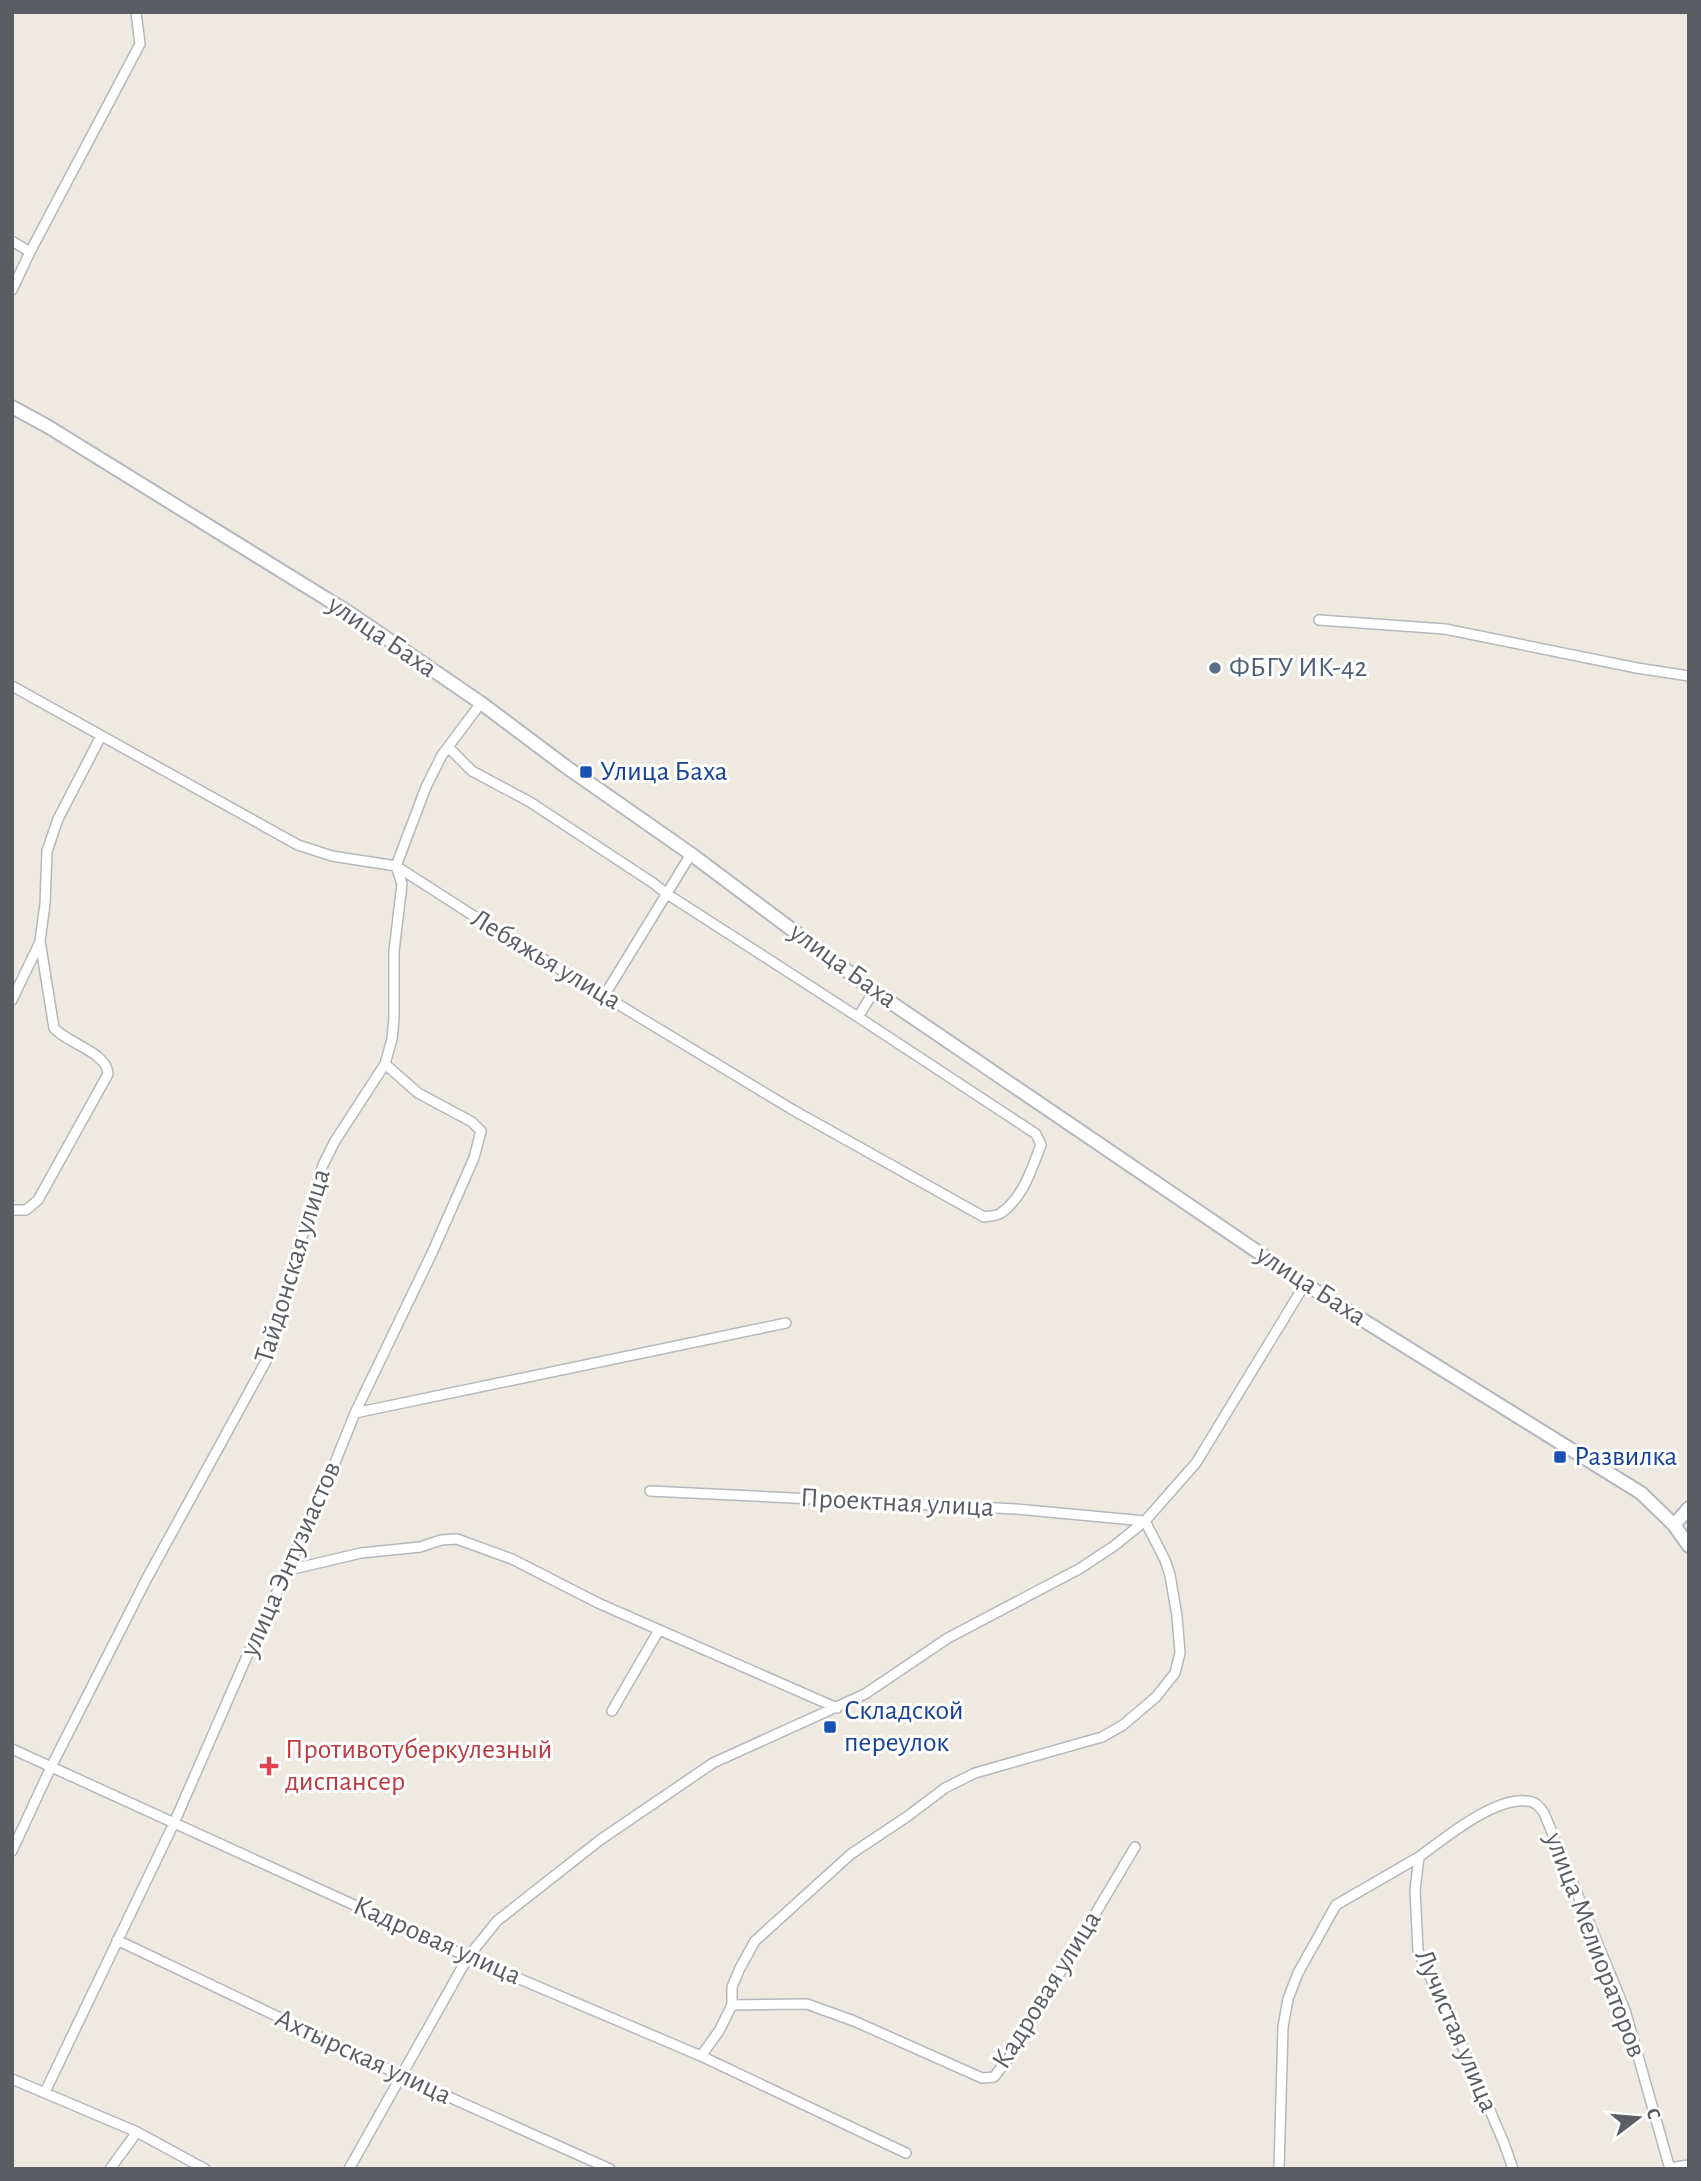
<svg xmlns="http://www.w3.org/2000/svg" width="1701" height="2181" font-family="'Alegreya Sans',sans-serif">
<style>
.lines{fill:none;stroke-linecap:round;stroke-linejoin:round}
.street-casing{stroke:#b4b8bd;stroke-width:12}
.secondary-casing{stroke:#b5b9bf;stroke-width:16}
.street{stroke:#fff;stroke-width:9}
.secondary{stroke:#fff;stroke-width:12}
.service-dot{fill:#5c6f8a;stroke:#fff;stroke-width:2.5}
.transit-dot{fill:#1a4fb4;stroke:#fff;stroke-width:2.5}
.health-dot{fill:#e0444e;stroke:#fff;stroke-width:2.5}
.labels{text-anchor:middle;dominant-baseline:central;stroke-width:6;stroke-linejoin:round;paint-order:stroke}
.street-label{font-size:28px;fill:#5a5e63;stroke:#fff}
.service-label{font-size:28px;fill:#4e5e75;stroke:#fff;text-anchor:start}
.transit-label{font-size:28px;fill:#164399;stroke:#fff;text-anchor:start}
.health-label{font-size:28px;fill:#be3a42;stroke:#fff;text-anchor:start}
</style>
<rect width="100%" height="100%" fill="#eeeae1"/>
<g class="lines">
<defs>
<path id="street" d="M12 241 30 252
M12 290 30 252 140 44 136 12
M1319 620 1445 629 1637 668 1689 676
M12 686 298 845 332 856 396 866 505 936 793 1110 984 1217C989 1216 997 1216 1001 1213 1023 1198 1032 1168 1041 1145L1036 1134 858 1017 874 991
M448 747 472 771 530 802 653 883 667 894 858 1017
M604 996 691 854
M12 1000 40 942
M12 1210H26L38 1200 108 1074C107 1052 68 1044 54 1028L40 941 45 904 47 851 58 819 101 736
M355 1413 786 1323
M650 1491 1016 1509 1145 1521 1165 1560 1170 1575 1177 1616 1180 1653 1175 1673 1156 1697 1123 1725 1102 1737 975 1773 945 1788 908 1816 851 1854 755 1941 740 1968 732 1987V2005
M289 1570 361 1553 420 1547 441 1540 457 1539 512 1559 598 1603 837 1708
M612 1711 659 1630
M12 1749 468 1957 701 2056 906 2153
M12 1851 51 1767 146 1580 266 1361 323 1165 335 1141 385 1064 392 1039 394 1018V951L402 884 396 866 426 787 442 755 481 703
M117 1940 402 2076 610 2169
M701 2056 719 2031 732 2005 807 2004 854 2021 982 2078 994 2077 1011 2055 1135 1847
M12 2079 137 2132 205 2169
M45 2092 174 1823 248 1654 322 1495 355 1413 432 1253 474 1158 481 1131 472 1122 418 1093 385 1064
M1670 2168 1689 2165
M110 2169 137 2132
M349 2169 468 1957 497 1921 600 1840 713 1763 865 1694 948 1638 1079 1569 1114 1546 1145 1521 1196 1463 1305 1284
M1279 2169 1283 2027 1288 1999 1298 1973 1336 1905 1419 1857
M1513 2169 1504 2143 1454 2027 1418 1951 1415 1890 1419 1857C1445 1838 1493 1798 1526 1801 1535 1801 1539 1806 1544 1813L1625 2010 1670 2169"/>
<path id="secondary" d="M12 407 47 426 351 614 481 703 565 766 691 854 874 991 1305 1284 1641 1493 1674 1525 1689 1546
M1674 1525 1689 1508"/>
</defs>
<!-- street casing -->
<use href="#street" class="street-casing"/>
<!-- secondary casing -->
<use href="#secondary" class="secondary-casing"/>
<!-- street -->
<use href="#street" class="street"/>
<!-- secondary -->
<use href="#secondary" class="secondary"/>
</g>
<!-- markers -->
<circle class="service-dot" cx="1215" cy="668" r="7"/>
<g class="transit-dot">
<rect x="579" y="765" width="14" height="14" rx="3.5"/>
<rect x="1553" y="1450" width="14" height="14" rx="3.5"/>
<rect x="823" y="1720" width="14" height="14" rx="3.5"/>
</g>
<path class="health-dot" d="M265.5 1755.5h7v7h7v7h-7v7h-7v-7h-7v-7h7z"/>
<g class="labels">
<!-- street labels -->
<g class="street-label">
<text transform="translate(382 637) rotate(34)">улица Баха</text>
<text transform="translate(546 960) rotate(31)">Лебяжья улица</text>
<text transform="translate(843 966) rotate(36)">улица Баха</text>
<text transform="translate(293 1266) rotate(-73)">Тайдонская улица</text>
<text transform="translate(1311 1286) rotate(33)">улица Баха</text>
<text transform="translate(897 1503) rotate(3)">Проектная улица</text>
<text transform="translate(291 1559) rotate(-66)">улица Энтузиастов</text>
<text transform="translate(437 1941) rotate(24)">Кадровая улица</text>
<text transform="translate(1595 1945) rotate(69)">улица Мелиораторов</text>
<text transform="translate(1047 1990) rotate(-58)">Кадровая улица</text>
<text transform="translate(1456 2031) rotate(67)">Лучистая улица</text>
<text transform="translate(363 2057) rotate(25)">Ахтырская улица</text>
</g>
<!-- service labels -->
<g class="service-label">
<text x="1229" y="668">ФБГУ ИК-42</text>
</g>
<!-- transit labels -->
<g class="transit-label">
<text x="600" y="772">Улица Баха</text>
<text x="1574" y="1457">Развилка</text>
<text x="844" y="1711">Складской<tspan x="844" dy="32">переулок</tspan></text>
</g>
<!-- health labels -->
<g class="health-label">
<text x="285" y="1750">Противотуберкулезный<tspan x="285" dy="32">диспансер</tspan></text>
</g>
</g>
<!-- border -->
<rect width="1701" height="2181" fill="none" stroke="#5a5e63" stroke-width="28"/>
<!-- north arrow -->
<g transform="translate(1638 2118) rotate(74)" stroke="#ffffff" stroke-width="5" paint-order="stroke">
<path d="M0-5L12 26L0 18L-12 26Z" fill="#5a5e63"/>
<text y="-10" font-size="19" font-weight="bold" text-anchor="middle" fill="#5a5e63">С</text>
</g>
</svg>
